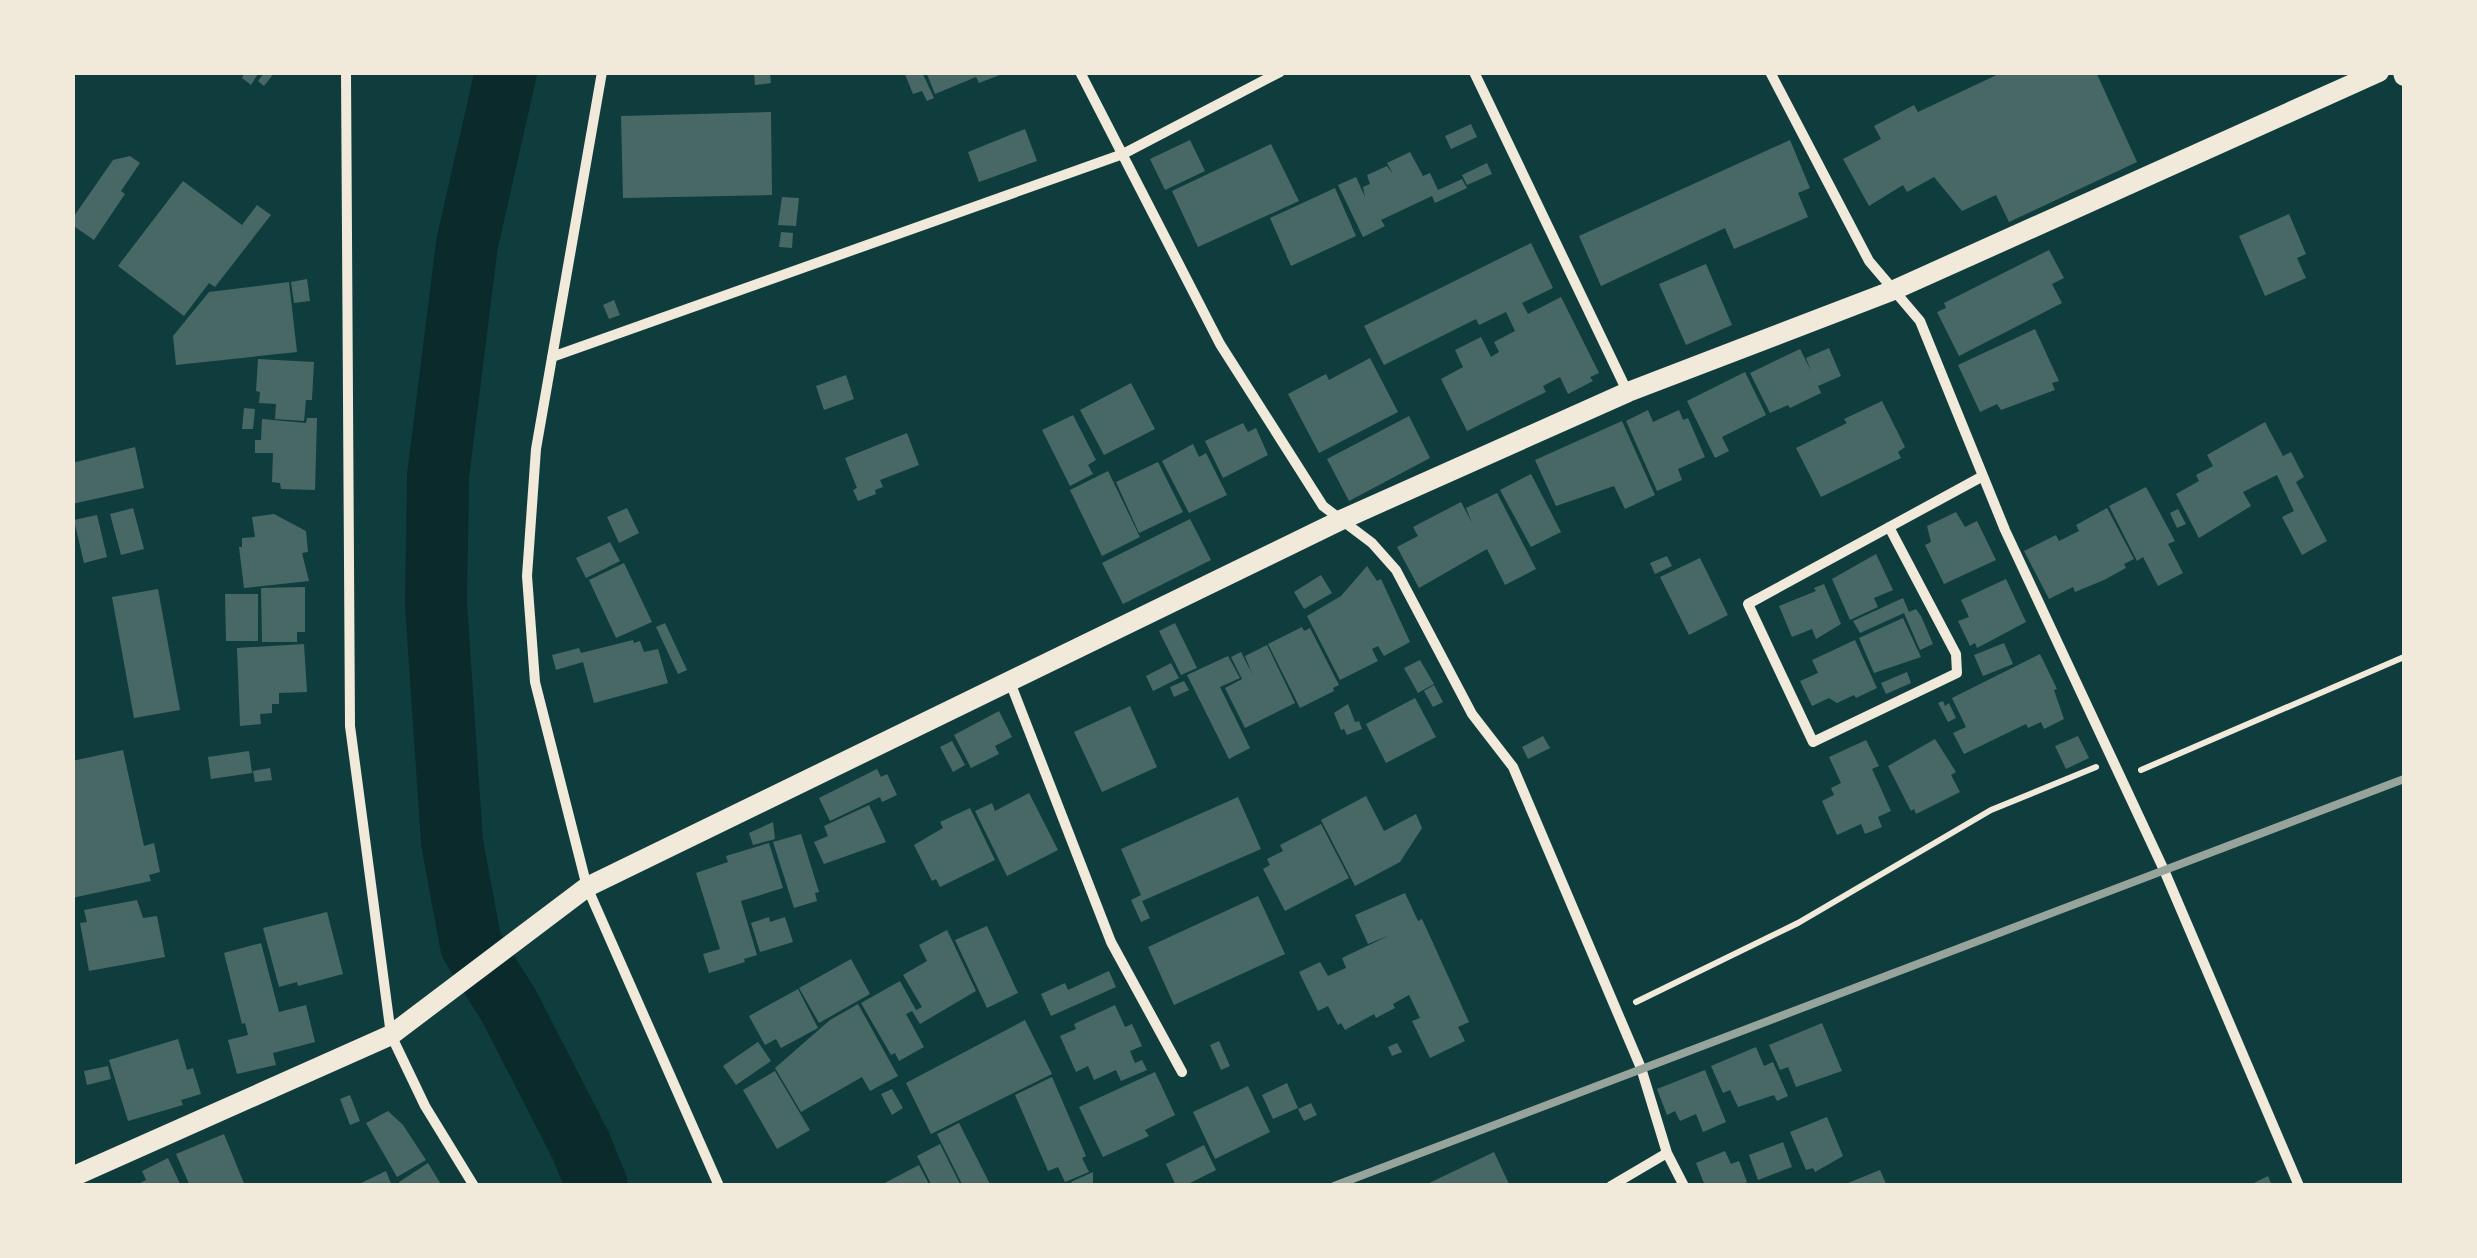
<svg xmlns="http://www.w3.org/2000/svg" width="2477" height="1258" font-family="'DejaVu Sans',sans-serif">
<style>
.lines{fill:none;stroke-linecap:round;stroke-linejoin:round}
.river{stroke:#0a2a2b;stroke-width:62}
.building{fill:#486865}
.path{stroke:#f1e9da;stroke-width:6}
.minor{stroke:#f1e9da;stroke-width:10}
.secondary{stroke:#f1e9da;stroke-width:20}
.rail{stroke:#97a49c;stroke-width:8}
</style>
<rect width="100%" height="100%" fill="#0f3d3e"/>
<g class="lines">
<!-- river -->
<path class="river" d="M506 72 467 244 438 476 436 604 452 842 471 945 509 1006 581 1146 597 1186"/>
</g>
<!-- building -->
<path class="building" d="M245 72H259L251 85 242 78Z
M265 72H275L264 86 258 81Z
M754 72H770L771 83 755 85Z
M904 72H922L934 98 927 101 922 91 913 94Z
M926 72H1005V73L979 83 976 77 935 94Z
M2003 72H2096L2137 162 2009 222 1996 195 1962 211 1934 177 1907 192 1903 185 1869 206 1843 159 1881 139 1874 126 1914 105 1918 112Z
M771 112 772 195 623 198 621 116Z
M1471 124 1477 137 1451 149 1445 136Z
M1025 129 1037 161 979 182 968 152Z
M1190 140 1205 171 1165 190 1150 159Z
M1790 140 1810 188 1798 193 1808 217 1734 249 1725 228 1601 286 1579 236Z
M1271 144 1299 201 1198 247 1172 191Z
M1410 152 1423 176 1430 173 1438 190 1462 179 1467 188 1435 203 1432 196 1381 220 1385 226 1363 237 1338 185 1356 177 1365 197 1363 187 1370 184 1367 175 1387 166 1393 174 1387 163Z
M130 156 140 163 121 191 125 194 94 240 72 225V219L113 160Z
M1487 163 1492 174 1467 185 1462 175Z
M183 181 242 225 257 205 271 215 215 287 209 283 184 316 118 266Z
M1335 188 1356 236 1291 266 1270 218Z
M782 197 799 198 796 226 778 225Z
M2289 214 2306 254 2297 258 2306 278 2265 296 2239 236Z
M781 232 793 233 792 248 779 247Z
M1531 243 1553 288 1522 303 1528 314 1561 297 1599 373 1590 377 1593 381 1568 394 1560 377 1543 386 1546 392 1467 431 1441 379 1463 367 1455 350 1481 337 1491 357 1499 352 1494 342 1515 331 1506 312 1479 325 1476 319 1384 365 1364 326Z
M2049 250 2064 278 2052 284 2062 303 1959 356 1937 312 1946 308 1944 303Z
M1706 264 1732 325 1686 345 1659 284Z
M307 279 310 301 294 303 291 282Z
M289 282 297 352 176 365 173 336 209 292Z
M614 300 620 315 609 319 603 305Z
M2035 329 2059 381 2052 383 2055 390 2001 410 1997 404 1980 412 1958 365Z
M1829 348 1841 376 1818 386 1821 393 1790 408 1788 405 1770 413 1750 373 1800 349 1811 371 1806 358Z
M1370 358 1398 412 1319 453 1288 394 1326 374 1329 380Z
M258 359 314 362 312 400H306L304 421 275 419 276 404 259 403 260 392 256 391Z
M1745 372 1766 415 1722 437 1729 451 1715 458 1687 401Z
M846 375 854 399 824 410 816 386Z
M1131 383 1155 429 1104 455 1080 410Z
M1882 401 1905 447 1898 452 1901 458 1821 497 1796 448 1847 423 1844 419Z
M244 408 255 409 253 429H242Z
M1648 410 1653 422 1679 410 1683 420 1688 418 1705 457 1678 469 1682 480 1657 491 1626 421Z
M1073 415 1096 460 1088 465 1093 474 1070 486 1042 430Z
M1409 416 1430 458 1349 501 1327 459Z
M307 418H317L315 490 281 489 280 483 272 482 273 453H255V440H261L262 419 306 423Z
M1622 421 1655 495 1625 509 1614 486 1556 506 1535 460Z
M2265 422 2283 456 2291 452 2304 477 2296 482 2327 541 2302 555 2282 517 2294 511 2277 475 2243 492 2251 506 2199 538 2176 494 2199 481 2196 475 2213 466 2207 455Z
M1243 423 1248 432 1256 428 1268 455 1223 478 1205 441Z
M907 433 919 465 880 480 883 487 875 490 876 494 858 501 853 490 857 488 845 458Z
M1193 444 1199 457 1206 453 1227 495 1189 513 1162 461Z
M135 447 144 488 72 504V463Z
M1158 462 1183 512 1139 533 1116 482Z
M1108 471 1140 537 1102 556 1070 490Z
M1531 474 1561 532 1531 547 1500 490Z
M2146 487 2175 541 2168 544 2183 573 2158 586 2143 557 2137 561 2109 506Z
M1497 493 1536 569 1505 585 1487 549 1419 588 1397 547 1418 536 1413 527 1461 502 1472 523 1466 508Z
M133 508 144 549 121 555 110 514Z
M627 508 639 533 619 543 607 517Z
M2107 508 2134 559 2124 564 2126 568 2104 580 2075 592 2073 587 2049 599 2024 551 2056 535 2059 541 2079 531 2076 525Z
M2178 509 2186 524 2177 528 2170 513Z
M1956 512 1965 527 1977 521 1996 560 1944 584 1925 545 1931 542 1927 526Z
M274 514 306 531 308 552 302 553 309 581 244 588 239 547H242V538L255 537 252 517Z
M97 515 107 557 84 563 74 520Z
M1190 519 1211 560 1123 604 1102 563Z
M610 542 620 561 586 578 576 558Z
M1876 554 1893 590 1874 598 1878 607 1850 620 1832 579Z
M1667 556 1672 566 1655 574 1650 563Z
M1700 558 1728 615 1689 635 1660 577Z
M624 563 652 622 616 638 589 580Z
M1367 566 1377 581 1381 579 1410 642 1384 656 1378 646 1372 649 1378 661 1340 680 1307 616 1341 596Z
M1321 575 1332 593 1304 609 1294 592Z
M2006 579 2026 622 1977 648 1975 643 1970 646 1958 621 1969 617 1961 600Z
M1824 584 1841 624 1816 639 1812 629 1792 637 1779 606 1816 591 1814 588Z
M305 587V632H297V642H262L261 588Z
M158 589 180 710 134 718 112 597Z
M225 594H258V641H226Z
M1903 598 1909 612 1916 609 1921 616 1933 644 1920 650 1904 613 1860 633 1853 621Z
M1903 618 1921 657 1874 673 1859 638Z
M665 623 687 670 678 674 656 627Z
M1175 623 1197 668 1181 675 1159 631Z
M1302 627 1304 631 1310 628 1339 685 1333 688 1334 691 1300 708 1268 644Z
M633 640 634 643 640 641 644 652 658 649 668 683 594 703 583 662 556 670 552 655 579 648 581 653Z
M1855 640 1877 688 1856 698 1854 695 1837 703 1829 698 1812 706 1800 681 1818 673 1812 660Z
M2004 643 2013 664 1983 676 1974 655Z
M304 644 307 692 279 693V704H272V713L260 714 261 724 240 726 237 648Z
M1267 645 1295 703 1245 728 1225 688 1242 679 1231 657 1241 652 1252 674 1245 656Z
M2040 654 2057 689 2054 690 2064 719 2044 729 2041 722 2028 728 2026 724 1964 754 1953 733 1966 727 1952 698Z
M1228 656 1240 678 1220 687 1250 748 1229 759 1187 675Z
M1420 660 1434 684 1418 693 1404 668Z
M1171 663 1179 678 1153 691 1146 676Z
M1907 672 1911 683 1886 694 1881 683Z
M1184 681 1189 690 1174 697 1170 687Z
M1434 685 1443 702 1433 707 1424 691Z
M1415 698 1436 737 1386 763 1366 724Z
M1943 701 1945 706 1949 703 1956 718 1948 722 1938 703Z
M1348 704 1355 722 1359 721 1362 729 1347 735 1344 729 1341 730 1334 713Z
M1130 706 1157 767 1102 792 1074 732Z
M999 711 1012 737 995 746 999 754 971 768 954 735Z
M1543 736 1550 748 1528 759 1522 747Z
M2078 736 2089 758 2066 769 2055 746Z
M1935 739 1956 772 1951 775 1960 792 1916 814 1914 809 1911 811 1888 766Z
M1866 740 1879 766 1872 769 1891 811 1878 817 1882 827 1865 834 1861 824 1837 835 1822 801 1834 795 1831 788 1841 783 1829 757Z
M952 741 965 765 953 772 940 747Z
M123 750 144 846 154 843 160 872 149 875 151 881 72 898V761Z
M249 751 252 773 211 779 208 757Z
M270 768 272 780 255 782 253 771Z
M877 769 881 777 887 774 897 795 882 802 880 797 830 821 819 798Z
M1029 793 1058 850 1007 876 975 811 992 803 995 811Z
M1366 796 1384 831 1416 814 1422 828 1400 862 1355 886 1321 820Z
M1238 797 1261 849 1142 901 1150 918 1141 922 1131 900 1141 895 1121 849Z
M869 805 886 842 824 864 814 842 828 836 824 826Z
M970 808 995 860 940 887 936 879 932 881 914 845 943 828 940 822Z
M773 822 775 839 753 845 749 833Z
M1321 824 1349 878 1285 911 1263 869 1270 865 1267 859 1283 851 1280 845Z
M801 834 819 892 815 893 817 901 794 908 773 842Z
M769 843 783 888 741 901 757 955 744 959 745 962 709 973 703 954 720 949 696 873 728 862 726 856Z
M1405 893 1418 921 1422 919 1469 1022 1458 1027 1465 1041 1430 1058 1412 1021 1420 1018 1409 995 1393 1004 1395 1008 1376 1018 1374 1014 1345 1030 1341 1023 1338 1025 1328 1006 1318 1011 1299 972 1320 962 1328 976 1346 968 1342 958 1390 935 1368 944 1355 915Z
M1258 896 1285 954 1174 1005 1148 947Z
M137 900 143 918 157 916 165 957 89 971 80 923 87 922 84 910Z
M327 912 343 974 298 986 297 982 279 987 263 928Z
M769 917 770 922 785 917 793 942 760 952 751 923Z
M987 926 1018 993 987 1008 955 940Z
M947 930 976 991 920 1024 912 1011 906 1014 924 1047 899 1061 895 1053 891 1055 861 1003 900 981 916 1010 922 1007 903 975 927 961 919 945Z
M261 943 279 1012 306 1005 315 1042 273 1053 276 1065 237 1074 228 1040 248 1035 245 1023 242 1024 224 953Z
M851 959 870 994 819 1023 799 988Z
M1109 971 1116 987 1051 1016 1041 994 1065 983 1068 990Z
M798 989 818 1028 781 1048 776 1039 765 1045 749 1016Z
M858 1004 898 1076 870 1091 862 1077 801 1112 775 1068 830 1020Z
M1115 1005 1125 1027 1132 1024 1142 1046 1130 1051 1135 1063 1142 1060 1147 1070 1121 1081 1116 1070 1094 1080 1088 1066 1076 1072 1060 1036 1076 1029 1074 1024Z
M1025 1020 1052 1074 931 1134 906 1083Z
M1822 1023 1842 1071 1796 1087 1788 1067 1780 1070 1769 1045Z
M178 1039 187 1070 193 1068 201 1094 181 1100 183 1105 128 1121 109 1060Z
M1219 1041 1230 1066 1221 1070 1210 1045Z
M758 1042 771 1061 736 1085 723 1066Z
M1397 1043 1402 1052 1392 1056 1388 1047Z
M1756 1047 1764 1066 1773 1062 1788 1096 1777 1101 1774 1095 1738 1107 1730 1090 1723 1093 1711 1066Z
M108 1066 111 1079 87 1085 84 1071Z
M1705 1070 1726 1122 1703 1132 1696 1114 1680 1121 1675 1111 1667 1115 1657 1089Z
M775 1071 810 1130 777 1149 743 1090Z
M1155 1072 1175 1115 1145 1130 1149 1136 1103 1157 1079 1107Z
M1052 1077 1086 1156 1082 1158 1089 1172 1065 1182 1058 1167 1048 1171 1015 1095Z
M1287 1083 1298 1108 1273 1119 1262 1095Z
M1248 1086 1270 1132 1215 1159 1193 1112Z
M892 1089 903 1108 892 1115 881 1094Z
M350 1095 360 1121 350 1125 340 1099Z
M1311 1103 1317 1115 1304 1121 1298 1109Z
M388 1111 403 1125 426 1160 397 1177 366 1123Z
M1827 1117 1843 1156 1815 1172 1813 1168 1806 1170 1790 1132Z
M959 1123 991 1186H963L937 1134Z
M224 1134 245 1186H190L176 1154Z
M1783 1142 1792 1167 1758 1180 1749 1155Z
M940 1144 961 1186H932L917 1156Z
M1204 1145 1216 1170 1184 1186H1176L1166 1164Z
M1725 1151 1731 1164 1739 1161 1747 1182 1738 1186H1705L1696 1163Z
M1494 1152 1510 1186H1423Z
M168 1158 181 1186H141L140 1183 146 1180 142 1171Z
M428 1163 442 1186H401L399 1182Z
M919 1165 930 1186H879Z
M1880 1170 1887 1186H1843V1185Z
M386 1171 392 1186H355Z
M1093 1172V1186H1073L1071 1182Z
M2268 1176 2272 1186H2248Z"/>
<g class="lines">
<!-- path -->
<path class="path" d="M2141 770 2404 657
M1636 1002 1798 923 1991 810 2096 767"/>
<!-- minor -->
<path class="minor" d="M346 72 350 726 391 1035 425 1106 474 1186
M602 72 536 449 527 576 535 682 587 887 719 1186
M1080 72 1220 344 1323 506 1372 543 1396 570 1472 714 1513 767 1641 1068 1667 1153 1684 1186
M1474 72 1627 391
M1770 72 1869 261 1920 321 2005 530 2164 870 2299 1186
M552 357 1123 154 1280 72
M1889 527 1956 654 1957 673 1813 742 1748 604 1983 476
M1010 682 1111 942 1182 1072
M1611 1186 1667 1153"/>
<!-- secondary -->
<path class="secondary" d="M2403 72 2404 76
M72 1177 391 1035 587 887 1341 520 1628 392 1894 290 2379 72"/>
<!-- rail -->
<path class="rail" d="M1334 1186 2404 779"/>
</g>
<!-- border -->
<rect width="2477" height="1258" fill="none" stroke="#f1e9da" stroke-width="150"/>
</svg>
